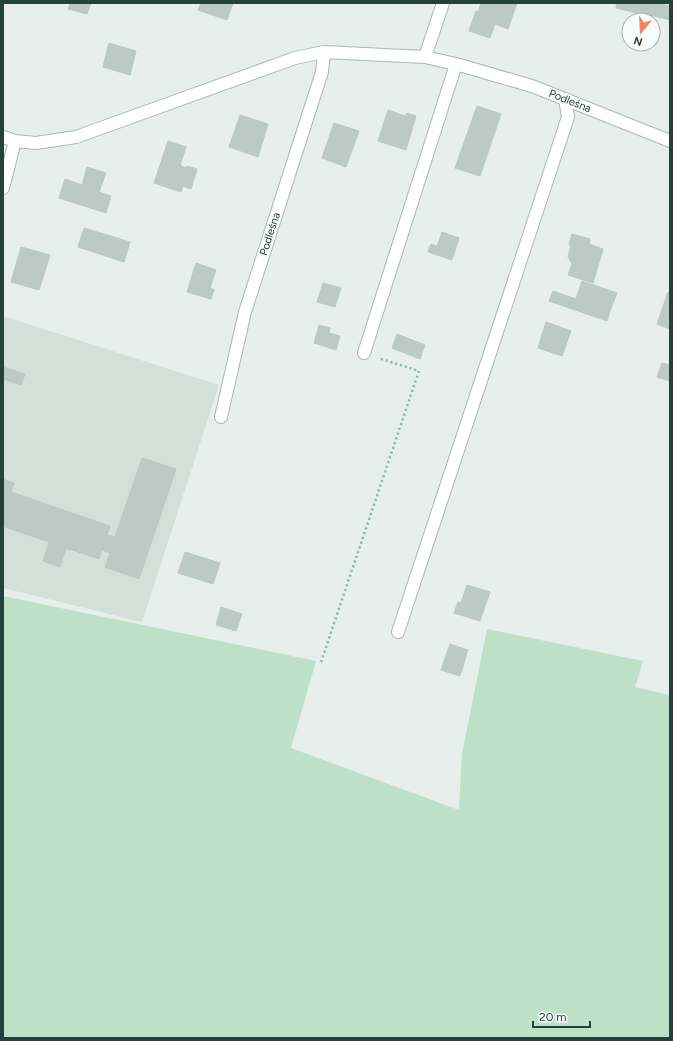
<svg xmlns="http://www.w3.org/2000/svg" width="673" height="1041" font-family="Figtree,sans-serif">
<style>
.built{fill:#d4dfda}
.green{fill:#bfe0c8}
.building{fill:#bbcac4;stroke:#b8c9c2}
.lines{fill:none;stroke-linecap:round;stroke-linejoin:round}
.minor-casing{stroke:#a8b8b2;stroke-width:14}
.path{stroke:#86b3a5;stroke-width:2.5;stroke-dasharray:2 3;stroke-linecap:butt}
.minor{stroke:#fff;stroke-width:12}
.labels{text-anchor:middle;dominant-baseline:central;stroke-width:3.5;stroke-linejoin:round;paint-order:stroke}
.street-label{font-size:11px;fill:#24423a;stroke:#f7fbf9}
</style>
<rect width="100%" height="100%" fill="#e6efeb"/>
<!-- built -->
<path class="built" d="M3 316 219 385 142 622 3 588Z"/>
<!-- green -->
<path class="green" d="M3 596 316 661 291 748 459 810 462 754 487 629 643 661 635 687 670 695V1038H3Z"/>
<!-- building -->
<path class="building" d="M70 3H91L87 14 68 9Z
M201 3H233L227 20 198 10Z
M481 3H517L508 29 495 24 490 38 469 31 476 11 478 12Z
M617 3H644L641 14 616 8Z
M644 3H657L670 6V20L642 13Z
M109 43 136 51 130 75 103 67Z
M477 106 501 114 480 176 455 168Z
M388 110 405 116 407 113 416 116 406 150 378 141Z
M240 115 268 124 258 157 229 147Z
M334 123 359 131 346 167 322 158Z
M168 141 186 147 180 165 186 168 187 166 197 169 191 189 183 186 181 192 154 183Z
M87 167 106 173 99 192 111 196 106 213 59 198 65 179 82 185Z
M84 228 130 242 124 262 78 247Z
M442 232 459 238 452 260 428 252 431 244 437 246Z
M572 234 590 239 589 244 603 249 593 283 568 275 572 264 568 257 571 245H569Z
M21 247 50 255 39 290 11 282Z
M196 263 216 270 210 288 214 290 211 299 187 292Z
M582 281 617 293 610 311 576 299Z
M323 283 341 288 335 307 317 302Z
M553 291 610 311 607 321 549 301Z
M668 292 670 293V329L657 324Z
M546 322 571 331 562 356 538 348Z
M319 325 330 328 329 333 340 336 336 350 314 343Z
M397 334 425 345 420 359 392 348Z
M662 363 670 365V381L657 377Z
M3 367 25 374 21 385 3 379Z
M142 458 176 469 139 579 105 567 110 553 102 550 107 535 115 537Z
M3 479 14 483 11 492 110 526 99 559 66 548 60 567 43 561 49 542 3 526V516L5 509 3 508Z
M185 552 220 563 213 584 178 573Z
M467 585 490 592 480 621 454 613 458 602 461 603Z
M221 607 242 614 236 631 216 625Z
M450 644 468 650 460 676 441 670Z"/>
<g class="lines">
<defs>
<path id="minor" d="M425 57 443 3
M3 137 15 141 36 143 76 137 295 58 324 52 425 57 456 64 532 86 670 141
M3 188 15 141
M364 353 456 64
M221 417 245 312 322 72 324 52
M398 632 568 117 565 99"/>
</defs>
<!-- minor casing -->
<use href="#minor" class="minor-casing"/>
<!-- path -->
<path class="path" d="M321 662 419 371 378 358"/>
<!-- minor -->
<use href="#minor" class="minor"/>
</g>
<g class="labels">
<!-- street labels -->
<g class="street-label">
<text transform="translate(570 101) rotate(22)">Podleśna</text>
<text transform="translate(270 234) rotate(-72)">Podleśna</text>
</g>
</g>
<!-- border -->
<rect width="673" height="1041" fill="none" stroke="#24423a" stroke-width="8"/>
<!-- north arrow -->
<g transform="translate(641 32) rotate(198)"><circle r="19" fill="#f7fbf9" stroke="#a3b1ad"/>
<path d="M0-3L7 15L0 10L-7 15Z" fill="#f4845f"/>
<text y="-6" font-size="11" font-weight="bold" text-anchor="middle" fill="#24423a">N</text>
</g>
<!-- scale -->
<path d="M533 1021v6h57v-6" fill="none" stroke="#24423a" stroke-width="2"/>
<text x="539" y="1021" font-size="12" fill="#24423a" stroke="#f7fbf9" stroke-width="3" paint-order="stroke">20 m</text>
</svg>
